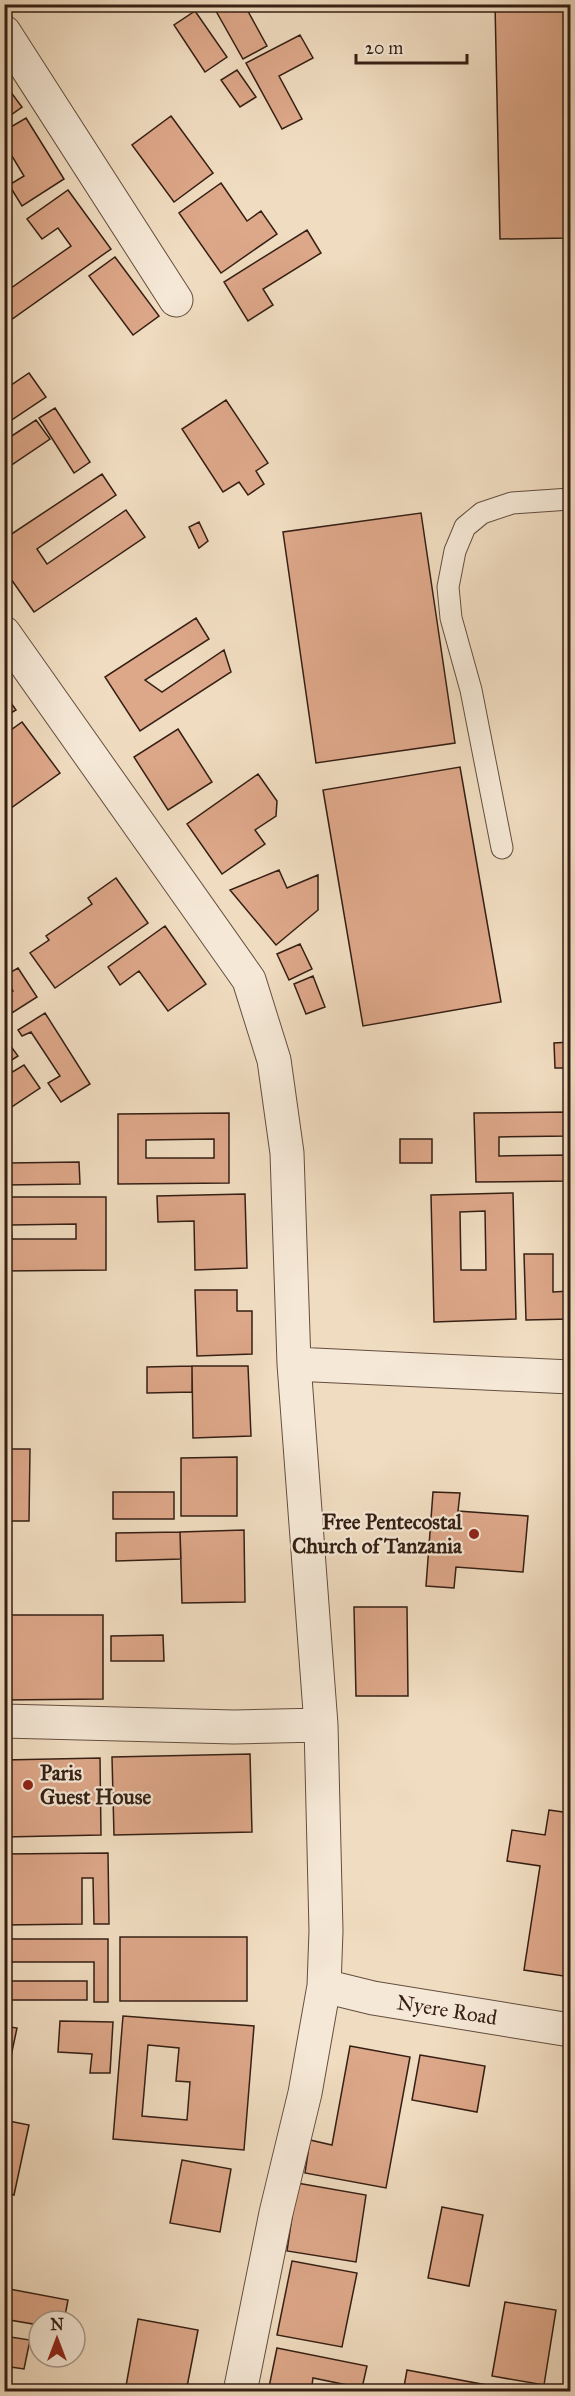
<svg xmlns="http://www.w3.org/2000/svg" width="575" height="2396" font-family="'IM FELL Great Primer',serif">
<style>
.building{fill:#dda789;stroke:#351f14;stroke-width:1.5;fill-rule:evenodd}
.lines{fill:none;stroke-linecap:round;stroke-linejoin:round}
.lane-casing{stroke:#644e3f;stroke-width:23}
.street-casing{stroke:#644e3f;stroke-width:35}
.lane{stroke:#f5e8d6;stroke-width:21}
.street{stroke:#f5e8d6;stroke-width:33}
.poi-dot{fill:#8f2418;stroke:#f5e8d6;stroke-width:2}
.labels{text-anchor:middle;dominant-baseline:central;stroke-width:4.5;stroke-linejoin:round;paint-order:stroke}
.poi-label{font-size:21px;font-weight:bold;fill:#351f14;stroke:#f5e8d6;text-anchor:end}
.street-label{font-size:21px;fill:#351f14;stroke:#f5e8d6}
</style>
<rect width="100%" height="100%" fill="#f0dcc0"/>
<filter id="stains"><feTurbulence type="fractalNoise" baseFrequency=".00333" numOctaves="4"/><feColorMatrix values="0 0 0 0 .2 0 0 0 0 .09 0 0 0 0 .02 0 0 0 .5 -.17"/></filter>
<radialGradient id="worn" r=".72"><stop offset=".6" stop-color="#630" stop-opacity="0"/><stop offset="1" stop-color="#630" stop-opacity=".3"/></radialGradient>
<!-- building -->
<path class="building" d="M212 4H244L267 46 243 59Z
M495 4H570V238L500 239Z
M195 11 227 57 205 72 174 25Z
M300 35 313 58 279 76 302 119 282 129 246 63Z
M237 70 256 97 240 107 221 80Z
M4 83 22 107 4 120Z
M171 116 213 173 174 202 132 145Z
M26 118 64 179 22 206 9 185 24 176 12 156 4 161V131Z
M221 183 247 221 261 211 277 234 221 273 179 213Z
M68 190 111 249 8 322 4 318V278L11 288 71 246 58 228 42 239 27 219Z
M307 230 321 253 263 289 273 305 248 321 224 282Z
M115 257 159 316 133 335 89 276Z
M29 373 46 397 4 425V390Z
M226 400 268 463 256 471 264 484 248 495 239 482 223 492 182 429Z
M55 408 90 462 74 473 39 418Z
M36 420 50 439 4 470V441Z
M102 474 116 495 37 549 47 564 126 510 145 537 34 612 4 569V539Z
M421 513 455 743 316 763 283 532Z
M199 522 208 541 199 548 189 527Z
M196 618 209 639 145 680 162 692 224 650 231 672 140 731 105 677Z
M4 693 16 710 4 717Z
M22 722 60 773 4 813V735Z
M178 729 212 782 168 810 134 757Z
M460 767 501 1002 363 1026 323 790Z
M258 774 277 801 276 816 255 830 265 844 222 874 187 824Z
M279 870 287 888 318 875V910L276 945 230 890Z
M116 878 148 923 55 988 30 953 49 940 46 936 92 904 88 898Z
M165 926 206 984 168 1011 139 971 120 985 108 967Z
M300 944 312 969 289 980 277 954Z
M18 968 37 997 4 1018V996L13 991 4 976Z
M313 976 325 1007 306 1014 294 984Z
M45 1013 90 1084 61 1102 48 1083 60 1076 31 1032 22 1036 18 1030Z
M4 1037 18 1056 4 1065Z
M570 1042V1077V1068H555L554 1043Z
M24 1065 40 1088 4 1112V1077Z
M570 1112V1136L499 1137V1156L570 1155V1181L476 1182 474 1113Z
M229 1113V1183L118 1184V1114ZM214 1139V1158H146V1140Z
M4 1132H8V1163L79 1162 80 1184 4 1185Z
M400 1139H432V1163H400Z
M513 1193 516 1319 434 1322 431 1195ZM485 1211 486 1270H461L460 1212Z
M245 1194 247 1268 195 1270 194 1221 158 1222 157 1196Z
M4 1197H106V1270L4 1271ZM76 1224V1239H12L11 1225Z
M524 1254H553V1292L570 1291V1319L526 1320Z
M195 1290H237V1311H252V1354L197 1356Z
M192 1366H248L251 1436 193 1438Z
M192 1366V1392L147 1393V1367Z
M4 1449H30L29 1521H4Z
M237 1457V1516H181V1458Z
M113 1492H174V1519H113Z
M433 1492 460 1493 458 1511 528 1516 523 1572 456 1567 454 1588 426 1586Z
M244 1530 245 1602 182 1603 180 1532Z
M180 1532 181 1559 116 1561V1533Z
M354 1607H407L408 1696H356Z
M4 1615H103V1699L4 1700Z
M163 1635 164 1661H111V1636Z
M250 1754 252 1832 114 1835 112 1757Z
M100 1758 101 1835 4 1837V1760Z
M549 1810 570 1813V1977L524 1970 540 1866 507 1861 512 1830 545 1835Z
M108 1853 109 1924H94L93 1878H82V1924L4 1925V1854Z
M120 1937H247V2001H120Z
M4 1939H108V2002H94V1962H8V1981H87V2000H4Z
M123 2016 254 2026 244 2150 113 2139ZM148 2045 179 2048 176 2081 190 2082 187 2120 142 2116Z
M60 2021 113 2022 110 2073H90L92 2054 58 2052Z
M4 2026 17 2028 4 2089Z
M350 2046 410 2057 386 2188 305 2173 310 2140 332 2145Z
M420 2055 485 2066 477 2112 412 2100Z
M4 2120 29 2125 14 2195 4 2193Z
M182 2160 231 2169 220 2232 170 2223Z
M297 2183 366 2195 356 2262 287 2251Z
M442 2207 483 2215 469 2286 428 2278Z
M292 2261 357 2273 342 2347 277 2335Z
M4 2288 68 2300 64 2321H39V2325L4 2319Z
M505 2302 556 2310 544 2385 492 2376Z
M138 2319 198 2330 186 2392H153L126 2386Z
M4 2336 30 2340 24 2369 4 2366Z
M277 2348 367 2366 362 2388 313 2378 311 2392H268Z
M407 2370 524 2392H403Z"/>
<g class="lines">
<defs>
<path id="lane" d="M502 848 471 690 451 618 448 587 455 551 465 527 482 513 512 503 570 499"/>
<path id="street" d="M4 32 176 300
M4 633 249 980 274 1060 287 1153 294 1364 321 1725 326 1931 324 1986 305 2093 276 2213 240 2392
M294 1364 570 1377
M4 1721 234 1727 321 1725
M324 1986 373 1998 570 2030"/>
</defs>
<!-- lane casing -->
<use href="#lane" class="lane-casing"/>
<!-- street casing -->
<use href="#street" class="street-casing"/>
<!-- lane -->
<use href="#lane" class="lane"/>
<!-- street -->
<use href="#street" class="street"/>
</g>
<!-- markers -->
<g class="poi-dot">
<circle cx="474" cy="1534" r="6"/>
<circle cx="28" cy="1785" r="6"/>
</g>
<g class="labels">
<!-- poi labels -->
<g class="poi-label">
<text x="462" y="1522">Free Pentecostal<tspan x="462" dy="24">Church of Tanzania</tspan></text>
<text x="40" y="1773" text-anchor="start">Paris<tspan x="40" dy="24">Guest House</tspan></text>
</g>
<!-- street labels -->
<g class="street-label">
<text transform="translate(447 2010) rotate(9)">Nyere Road</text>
</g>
</g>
<!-- margin -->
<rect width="575" height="2396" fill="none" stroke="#f0dcc0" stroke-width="24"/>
<rect x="6" y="6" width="563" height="2384" fill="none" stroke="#351f14" stroke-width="3"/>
<rect x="12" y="12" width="551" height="2372" fill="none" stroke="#351f14" stroke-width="1.5"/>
<!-- north arrow -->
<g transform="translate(57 2339)"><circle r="28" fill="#f5e8d6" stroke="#a89888" stroke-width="1.5"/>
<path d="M0-4.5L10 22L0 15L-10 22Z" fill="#8f2418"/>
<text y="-9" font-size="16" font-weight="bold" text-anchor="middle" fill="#351f14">N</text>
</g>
<!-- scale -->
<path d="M356 54v9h111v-9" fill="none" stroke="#351f14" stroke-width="3"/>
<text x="365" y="54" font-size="18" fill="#351f14" stroke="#f5e8d6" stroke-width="4.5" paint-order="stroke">20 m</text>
<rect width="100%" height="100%" filter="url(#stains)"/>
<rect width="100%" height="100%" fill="url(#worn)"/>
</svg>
